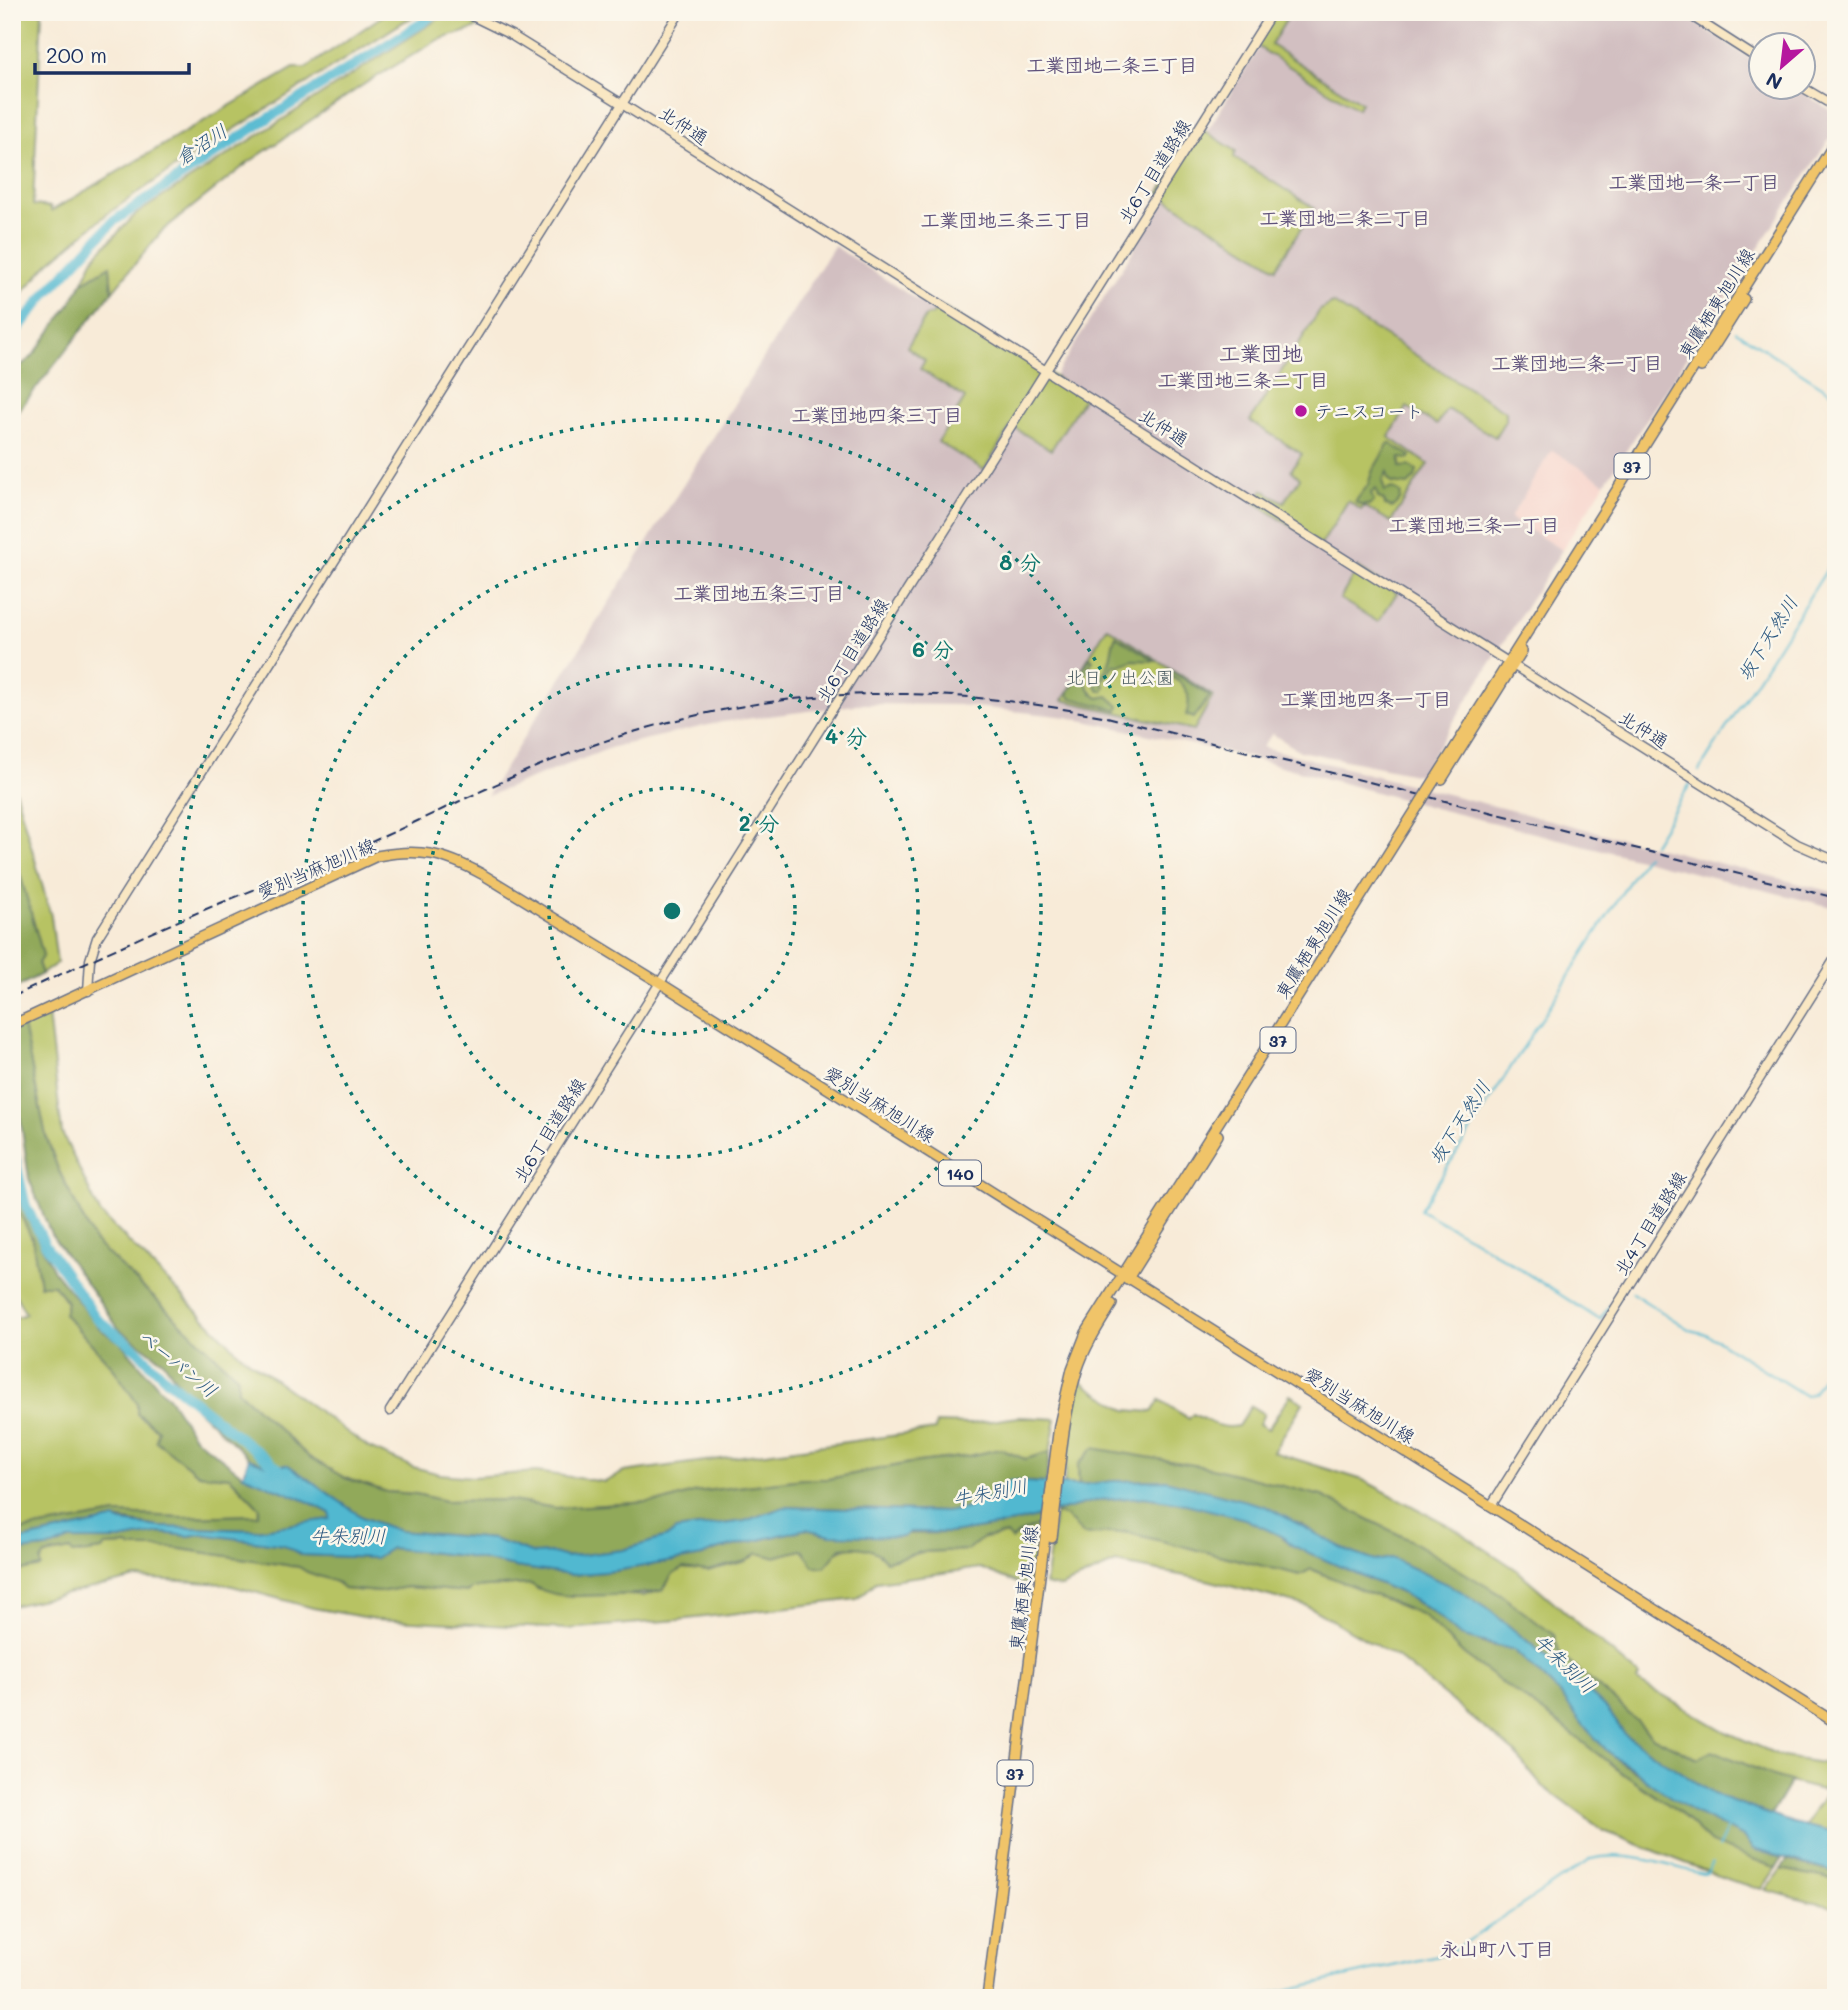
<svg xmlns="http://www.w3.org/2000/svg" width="1848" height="2010" font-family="Mali,'Klee One',sans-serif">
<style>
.built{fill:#f7d1c9}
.industrial{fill:#d2bfc1}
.green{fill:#b7c364;stroke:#697961;stroke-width:2}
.forest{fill:#91a95a;stroke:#566c5c;stroke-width:2}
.water{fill:#51b8d0;stroke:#367497;stroke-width:2}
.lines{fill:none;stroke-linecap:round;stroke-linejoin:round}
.stream{stroke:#51b8d0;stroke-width:2}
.river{stroke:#51b8d0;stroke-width:10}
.secondary-casing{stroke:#687189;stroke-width:11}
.primary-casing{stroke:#687189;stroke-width:12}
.secondary{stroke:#f9e7c3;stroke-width:8}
.primary{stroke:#f0c469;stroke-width:9}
.rail{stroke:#1b2f5e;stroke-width:2;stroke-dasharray:10 5;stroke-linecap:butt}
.primary-bridge-casing{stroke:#687189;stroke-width:12;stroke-linecap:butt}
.primary-bridge{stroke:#f0c469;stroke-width:9}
.ring{fill:none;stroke:#0f766e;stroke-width:3.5;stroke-dasharray:3.5 7}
.poi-dot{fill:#b5179e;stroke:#fbf7ec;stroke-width:2.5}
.labels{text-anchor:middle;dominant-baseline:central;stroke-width:5;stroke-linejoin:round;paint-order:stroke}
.shield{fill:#fbf7ec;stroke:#5e6b89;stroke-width:2}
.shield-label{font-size:16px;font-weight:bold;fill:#1b2f5e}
.street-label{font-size:18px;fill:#1b2f5e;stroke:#fbf7ec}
.poi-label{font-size:18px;fill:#1b2f5e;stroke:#fbf7ec;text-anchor:start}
.park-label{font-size:18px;fill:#4a5b60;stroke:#fbf7ec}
.neighbourhood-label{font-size:19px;font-weight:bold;fill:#5f517b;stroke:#fbf7ec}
.water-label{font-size:19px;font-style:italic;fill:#2b5880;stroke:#fbf7ec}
.quarter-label{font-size:21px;font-weight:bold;fill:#5f517b;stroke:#fbf7ec}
.centre{fill:#0f766e;stroke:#fbf7ec;stroke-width:3.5}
.ring-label{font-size:21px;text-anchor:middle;font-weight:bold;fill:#0f766e;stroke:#fbf7ec;stroke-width:5;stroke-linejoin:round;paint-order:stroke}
</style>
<rect width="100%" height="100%" fill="#fbf7ec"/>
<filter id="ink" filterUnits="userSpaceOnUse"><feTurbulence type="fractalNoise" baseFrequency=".0143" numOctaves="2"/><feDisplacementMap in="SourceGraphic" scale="14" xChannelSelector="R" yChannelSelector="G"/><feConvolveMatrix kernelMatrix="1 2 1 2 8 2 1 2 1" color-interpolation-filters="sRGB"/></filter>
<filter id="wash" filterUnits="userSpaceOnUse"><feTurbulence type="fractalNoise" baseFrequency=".00686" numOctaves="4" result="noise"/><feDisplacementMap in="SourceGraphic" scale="28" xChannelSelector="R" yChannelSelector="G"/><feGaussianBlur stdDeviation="1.57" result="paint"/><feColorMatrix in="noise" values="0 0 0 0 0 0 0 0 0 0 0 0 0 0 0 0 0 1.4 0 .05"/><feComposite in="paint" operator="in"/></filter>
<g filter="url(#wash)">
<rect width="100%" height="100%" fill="#f8ebd8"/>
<!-- built -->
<path class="built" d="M1552 449 1605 483 1562 550 1510 518Z"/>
<!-- industrial -->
<path class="industrial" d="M1281 12H1677L1760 65V88H1795L1836 114V129L1605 483 1552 450 1510 518 1562 550 1420 775 1300 751 1272 734 1262 747 1836 893V908L1434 808 1240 755 1067 717 958 705 863 704 722 722 613 747 487 796 834 246 1049 386Z"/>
<!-- green -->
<path class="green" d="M14 12H42L33 205 51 207V211L294 68H306L388 12H424L405 21 189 158 107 214 48 264 12 305V28Z
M449 12 481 24 474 29 438 40 366 83 249 162 162 231 112 292 110 267 82 283 95 256 136 214Z
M1276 12H1291L1271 45 1361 103 1357 109 1255 45Z
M1200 128 1236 151 1234 157 1314 208 1276 268 1159 194Z
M1333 303 1506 412V419L1495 437 1447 409 1437 425 1407 407 1389 437 1428 464 1391 522 1364 506 1361 510 1348 501 1321 545 1254 502 1263 490 1284 502 1300 478 1291 470 1302 454 1250 421 1320 310Z
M939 305 1085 396 1051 450 1011 426 984 470 938 442 965 398 920 369 925 360 907 347 926 316 932 315Z
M1358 568 1397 593 1378 622 1340 599Z
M1107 627 1213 696 1194 730 1063 700Z
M12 779 51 916 57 963 42 974 38 963 43 955 12 846Z
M48 1014 62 1133 100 1213 240 1354 369 1448 413 1467 440 1474 473 1477 536 1472 605 1482 624 1472 935 1430 936 1423 970 1424 1019 1417 1056 1419 1050 1452 1025 1459 1000 1449 969 1456 910 1463 828 1479H803L696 1492 667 1501 556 1508 505 1500 445 1501 416 1494 387 1492 345 1478 309 1457 238 1391 237 1377 94 1241 58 1169 46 1136 23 1026Z
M12 1198 32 1238 40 1284 54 1285 67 1303 65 1315 111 1365 137 1403V1414L158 1430 157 1441 199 1474 230 1477 260 1508 258 1515 182 1517 116 1514 12 1532V1319L26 1314 12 1289Z
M1080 1380 1089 1387 1126 1410 1152 1412 1160 1400 1189 1419 1193 1414C1209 1421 1220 1430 1238 1426L1251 1406 1264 1414 1259 1424 1268 1429 1290 1395 1303 1403 1273 1452 1363 1480 1452 1527 1517 1570 1639 1676 1637 1681 1726 1732 1783 1757 1828 1764 1836 1753V1769L1822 1790 1698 1759 1652 1736 1623 1708 1560 1655 1554 1635 1078 1465 1079 1485 1064 1484 1072 1415Z
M1055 1514 1065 1515 1084 1535 1125 1532 1300 1575 1311 1569 1423 1615 1464 1655 1562 1726 1622 1773 1678 1811 1711 1843 1776 1868 1762 1889 1729 1880 1604 1831 1540 1784 1514 1752 1398 1658 1307 1606 1207 1580 1116 1563 1061 1587 1045 1585Z
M1043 1524 1035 1584 1017 1583 980 1568 876 1582 857 1599 679 1620 567 1629 375 1619 313 1608 225 1584 137 1578 12 1606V1573L41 1567V1561L45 1555 71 1550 73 1554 102 1550 105 1546 129 1545 132 1548H174L299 1567C312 1575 335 1576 343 1589L379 1592 407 1587 468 1592 472 1588 531 1584 539 1590 643 1596 663 1590 672 1575 683 1568 707 1571 746 1561 758 1553 774 1557 803 1549 814 1566C837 1550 863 1533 887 1561L922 1552 967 1550 983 1538 1019 1533Z
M1836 1776V1833L1805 1826Z
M1781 1869 1836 1880V1907L1810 1902 1766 1890Z"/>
<!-- forest -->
<path class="forest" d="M110 266 112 292 15 415H12V372L32 357 71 303 82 283Z
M1389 443 1411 456 1409 459 1400 458V467L1410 466 1417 471 1415 478 1408 485 1392 483 1388 479 1387 472 1382 481 1385 491 1392 488 1401 493 1400 500 1392 508 1385 506 1384 500 1378 498 1376 489 1371 493 1374 501 1369 505H1361L1355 502 1368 485 1372 472Z
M1116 636 1156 661 1133 660 1117 666 1114 664 1102 682 1105 686 1103 691H1099L1096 687C1098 677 1104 674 1108 665 1113 654 1110 648 1116 636Z
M1090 657 1093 660 1083 678 1092 693 1098 698 1108 696 1119 706 1118 710 1070 698 1068 693Z
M1170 670 1210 696 1194 718 1186 715C1193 695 1186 683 1167 675L1166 672Z
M12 846 43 955 38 963 42 974 13 989Z
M23 1026 46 1136 58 1169 94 1241 238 1377V1391L309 1457 345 1478 387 1492 416 1494 445 1501 505 1500 556 1508 667 1501 696 1492 803 1479H828L910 1463 969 1456 1000 1449 1025 1459 1050 1452 1046 1483 1010 1481 995 1496 981 1500 967 1508 946 1512 784 1507 745 1521 676 1530 667 1537 623 1550 566 1557 553 1553 534 1554 493 1539 399 1531 362 1517 288 1465H267L249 1458 193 1405 163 1361 119 1329 51 1234 29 1179 20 1115 21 1094 12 1050V1031Z
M12 1169 19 1202 54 1271 100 1329 121 1343 172 1402 194 1437 243 1475 309 1502 330 1513V1519L256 1530 159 1527 116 1519 12 1542V1532L116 1514 182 1517 258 1515 260 1508 230 1477 199 1474 156 1441 158 1430 137 1413V1403L111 1365 64 1314 67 1302 54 1285H40L32 1238 12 1198Z
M1093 1448 1212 1468 1322 1496 1410 1540 1501 1595 1554 1635 1560 1655 1623 1708 1652 1736 1698 1759 1712 1750 1773 1776 1791 1781 1771 1815 1713 1794 1625 1735 1608 1710 1580 1684 1488 1609 1459 1590 1391 1558 1375 1561 1350 1552 1321 1537 1301 1524 1147 1480 1079 1485 1078 1465Z
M1144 1497C1189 1504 1260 1514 1293 1546L1403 1594 1482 1643 1514 1650 1559 1693 1585 1727 1612 1756 1692 1811 1742 1836 1753 1849 1782 1858 1776 1868 1711 1843 1678 1811 1622 1773 1562 1726 1464 1655 1423 1615 1311 1569 1300 1575 1125 1532 1084 1535 1065 1516 1055 1514V1512L1098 1500Z
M1044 1515 1043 1524 1019 1533 1012 1540 1007 1534 983 1538 967 1550 922 1552 886 1561C875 1547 858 1546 841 1548L825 1567 814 1566 802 1550 774 1557 758 1553 746 1561 707 1571 683 1568 672 1575 663 1590C644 1595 632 1594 613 1595 586 1595 555 1601 531 1584L472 1588 468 1592 407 1587 379 1592 343 1589 339 1583 307 1572 299 1567 174 1548H132L128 1545 105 1546 102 1550 73 1554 70 1550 45 1555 41 1561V1567L12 1573V1552L53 1547 69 1540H119L161 1533 189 1536 202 1534 284 1545 301 1555 375 1558 391 1548 463 1556 515 1567 571 1575 615 1571 703 1556 716 1550 806 1529 831 1535 951 1533 1014 1523Z
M1787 1860 1836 1873V1880L1781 1869Z"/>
<!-- water -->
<path class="water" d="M249 1458 267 1465H288L362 1517 399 1531 493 1539 534 1554 553 1553 566 1557 623 1550 667 1537 676 1530 745 1521 784 1507 946 1512 967 1508 981 1500 995 1496 1009 1481 1079 1485 1113 1481 1166 1480 1265 1506 1350 1552 1375 1561 1391 1558 1459 1590 1488 1609 1580 1684 1608 1710 1625 1735 1713 1794 1793 1823 1836 1833V1873L1753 1849 1742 1836 1692 1811 1651 1784 1634 1769 1612 1756 1585 1727 1559 1693 1514 1650 1460 1636 1432 1611 1403 1594 1293 1546 1285 1538 1245 1519 1182 1503 1144 1497 1098 1500 1014 1523 951 1533 910 1532 903 1537 831 1535 806 1529 716 1550 703 1556 615 1571 571 1575 515 1567 463 1556 391 1548 375 1558 301 1555 284 1545 202 1534 189 1536 161 1533 119 1540H69L53 1547 12 1552V1542L116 1519 122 1522 159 1527 256 1530 330 1519V1513L309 1502 243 1475Z"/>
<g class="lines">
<!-- stream -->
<path class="stream" d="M1736 331 1836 395
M1699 771 1836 555
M1653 844 1690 784
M1632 1293 1690 1330 1706 1334 1720 1342 1806 1396 1813 1393 1836 1355
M1614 1299 1620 1288H1623
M1610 1305 1600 1320 1476 1241 1420 1210 1646 855
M1718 1848 1728 1827
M1250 1998 1442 1955 1456 1949 1591 1859C1627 1850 1668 1866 1703 1874L1707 1873 1712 1863"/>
<!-- river -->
<path class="river" d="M12 336 47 293 114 221 261 123 425 21 436 12
M12 1145 26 1206 45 1244 97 1319 137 1350 166 1379 283 1472"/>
</g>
</g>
<g filter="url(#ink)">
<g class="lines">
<defs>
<path id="secondary" d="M464 12 511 35 622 104 1797 844 1836 861
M1685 12 1760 60
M1802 87 1836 107
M88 991 90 960 97 938 680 12
M390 1411 1272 12
M1491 1506 1836 957"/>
<path id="primary" d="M1701 367 1744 299
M1442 779 1522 651
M1427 792 1836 141
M12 1025 377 856C420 848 443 853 482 874L660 983 1836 1723
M1127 1280 1218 1135
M1052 1538C1059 1483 1061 1424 1077 1371 1085 1346 1099 1325 1112 1304
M987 1998 1059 1425 1072 1369 1086 1333 1422 800"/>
</defs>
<!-- secondary casing -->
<use href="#secondary" class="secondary-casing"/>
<!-- primary casing -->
<use href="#primary" class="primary-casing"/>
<!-- secondary -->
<use href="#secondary" class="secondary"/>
<!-- primary -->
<use href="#primary" class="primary"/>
<!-- rail -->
<path class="rail" d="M12 997C72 969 131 941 192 915 250 890 311 869 369 843 440 812 509 775 582 749 760 685 922 680 1107 717L1836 898"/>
<defs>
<path id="primary-bridge" d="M1422 800 1427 792"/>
</defs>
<!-- primary-bridge casing -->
<use href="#primary-bridge" class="primary-bridge-casing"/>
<!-- primary-bridge -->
<use href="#primary-bridge" class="primary-bridge"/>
</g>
</g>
<!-- distance rings -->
<g class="ring">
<circle cx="672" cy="911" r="123"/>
<circle cx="672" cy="911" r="246"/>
<circle cx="672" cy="911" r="369"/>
<circle cx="672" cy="911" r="492"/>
</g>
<!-- markers -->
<circle class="poi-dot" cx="1301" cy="411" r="7"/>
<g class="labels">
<!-- shield labels -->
<g class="shield">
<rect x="1614.5" y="453.5" width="35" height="25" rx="5"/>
<rect x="1260.5" y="1027.5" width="35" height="25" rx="5"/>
<rect x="939" y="1160.5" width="42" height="25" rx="5"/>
<rect x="997.5" y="1760.5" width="35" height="25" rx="5"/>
</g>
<g class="shield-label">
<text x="1632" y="466">37</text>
<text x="1278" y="1040">37</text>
<text x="960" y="1173">140</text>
<text x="1015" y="1773">37</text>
</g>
<!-- street labels -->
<g class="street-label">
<text transform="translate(684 125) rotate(33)">北仲通</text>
<text transform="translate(1154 171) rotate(-58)">北6丁目道路線</text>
<text transform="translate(1716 303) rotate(-58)">東鷹栖東旭川線</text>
<text transform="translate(1164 427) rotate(32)">北仲通</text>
<text transform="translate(852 650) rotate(-58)">北6丁目道路線</text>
<text transform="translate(1644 729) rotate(32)">北仲通</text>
<text transform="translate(316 868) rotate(-23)">愛別当麻旭川線</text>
<text transform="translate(1313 943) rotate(-58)">東鷹栖東旭川線</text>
<text transform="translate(880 1104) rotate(32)">愛別当麻旭川線</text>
<text transform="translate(549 1130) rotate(-58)">北6丁目道路線</text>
<text transform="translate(1650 1223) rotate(-58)">北4丁目道路線</text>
<text transform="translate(1360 1405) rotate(32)">愛別当麻旭川線</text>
<text transform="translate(1023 1588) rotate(-83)">東鷹栖東旭川線</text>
</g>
<!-- poi labels -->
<g class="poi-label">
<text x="1315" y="411">テニスコート</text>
</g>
<!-- park labels -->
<g class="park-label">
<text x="1120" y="677">北日ノ出公園</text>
</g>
<!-- neighbourhood labels -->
<g class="neighbourhood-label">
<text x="1112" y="64">工業団地二条三丁目</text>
<text x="1694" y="181">工業団地一条一丁目</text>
<text x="1345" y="217">工業団地二条二丁目</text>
<text x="1006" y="219">工業団地三条三丁目</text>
<text x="1577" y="362">工業団地二条一丁目</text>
<text x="1243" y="379">工業団地三条二丁目</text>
<text x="877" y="414">工業団地四条三丁目</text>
<text x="1474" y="524">工業団地三条一丁目</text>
<text x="759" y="592">工業団地五条三丁目</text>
<text x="1366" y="698">工業団地四条一丁目</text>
<text x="1497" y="1948">永山町八丁目</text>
</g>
<!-- water labels -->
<g class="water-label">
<text transform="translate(201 144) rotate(-33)">倉沼川</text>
<text transform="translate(1767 638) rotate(-58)">坂下天然川</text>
<text transform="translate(1459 1122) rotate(-57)">坂下天然川</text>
<text transform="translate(178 1363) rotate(39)">ペーパン川</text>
<text transform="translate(990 1492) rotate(-11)">牛朱別川</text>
<text x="348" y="1535">牛朱別川</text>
<text transform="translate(1565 1663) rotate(44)">牛朱別川</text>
</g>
<!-- quarter labels -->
<g class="quarter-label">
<text x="1261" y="352">工業団地</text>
</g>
</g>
<circle cx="672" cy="911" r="10" class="centre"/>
<g class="ring-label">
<text x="1020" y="570">8 分</text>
<text x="933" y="657">6 分</text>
<text x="846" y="744">4 分</text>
<text x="759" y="831">2 分</text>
</g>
<!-- margin -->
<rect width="1848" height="2010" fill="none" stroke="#fbf7ec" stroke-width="42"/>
<!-- north arrow -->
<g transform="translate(1782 66) rotate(208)"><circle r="33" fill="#fbf7ec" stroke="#a1a7b3" stroke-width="2"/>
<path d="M0-5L12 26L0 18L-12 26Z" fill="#b5179e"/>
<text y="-10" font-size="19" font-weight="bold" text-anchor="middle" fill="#1b2f5e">N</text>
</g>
<!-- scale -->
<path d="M35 63v10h154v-10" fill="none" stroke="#1b2f5e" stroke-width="3.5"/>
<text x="46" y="63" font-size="21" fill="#1b2f5e" stroke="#fbf7ec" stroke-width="5" paint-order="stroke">200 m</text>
</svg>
